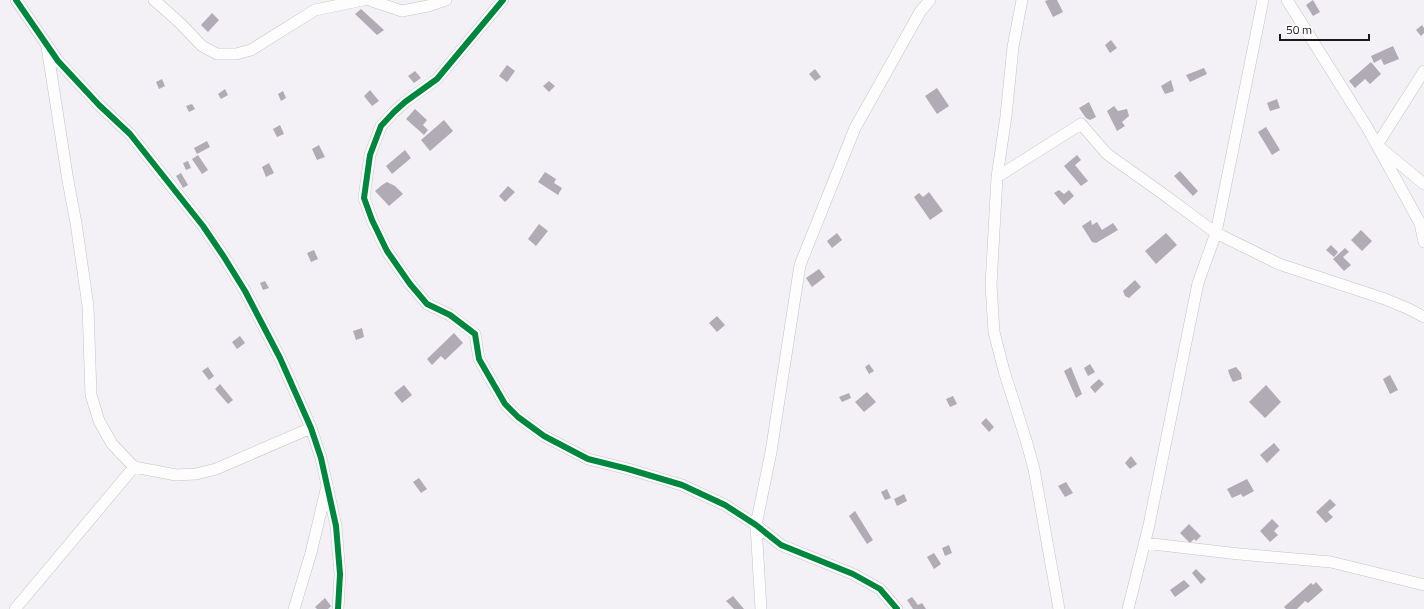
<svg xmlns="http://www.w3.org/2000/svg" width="1424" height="609" font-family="'Titillium Web',sans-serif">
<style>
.building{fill:#b0abb5}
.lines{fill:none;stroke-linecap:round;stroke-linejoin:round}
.minor-casing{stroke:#c5c3c6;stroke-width:12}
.minor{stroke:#fdfdfe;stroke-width:11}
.cycleway-casing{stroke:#fefeff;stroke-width:8}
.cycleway{stroke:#00873e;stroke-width:6}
</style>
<rect width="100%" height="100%" fill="#f3f1f5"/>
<!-- building -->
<path class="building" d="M1048 0H1057L1063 12 1053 17 1045 1Z
M1313 0 1320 12 1313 16 1306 5Z
M361 9 384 30 377 35 355 14Z
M212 13 219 20 208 32 201 25Z
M1422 25 1424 28V33L1421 36 1416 30Z
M1111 40 1117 48 1110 53 1105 45Z
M1393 46 1399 59 1384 65 1381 59 1374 63 1371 56Z
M1371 62 1381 74 1370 84 1365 79 1355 88 1349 81Z
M507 65 515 71 507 82 499 76Z
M1204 68 1207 74 1190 82 1186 75Z
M815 69 821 77 815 81 809 74Z
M415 71 421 78 414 83 408 76Z
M162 79 165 86 159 89 156 82Z
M1171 80 1174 91 1165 94 1161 86Z
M549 81 555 86 549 92 543 86Z
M937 88 949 106 937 114 925 96Z
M225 89 228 95 221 99 218 94Z
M370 90 379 101 372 106 364 96Z
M283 91 286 98 281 101 278 94Z
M1277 99 1280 108 1270 111 1267 103Z
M1089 102 1096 117 1090 120 1086 118 1079 108Z
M192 104 195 109 189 112 186 106Z
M1114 106 1118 111 1127 109 1129 116 1122 122 1125 126 1117 131 1107 111Z
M415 109 427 120 423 125 428 130 424 135 406 119Z
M444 120 453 131 430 151 421 140Z
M280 125 284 134 277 137 273 129Z
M1266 127 1280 150 1272 155 1258 132Z
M207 141 210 147 197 154 194 148Z
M319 145 325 157 317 160 312 149Z
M405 150 411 158 392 174 386 166Z
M198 155 208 170 202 174 192 159Z
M1077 155 1081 160 1075 165 1088 181 1081 186 1064 166Z
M188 161 191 168 186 170 183 163Z
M269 163 274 173 266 177 262 167Z
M1180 171 1198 191 1193 196 1174 176Z
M545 172 556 179 554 183 562 188 558 195 538 182Z
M181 173 188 185 183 188 176 176Z
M387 182 395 186 403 194 389 206 375 191 382 185Z
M508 186 515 192 505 202 499 196Z
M1059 190 1064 194 1069 190 1074 196 1064 205 1054 193Z
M929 192 943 211 930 220 914 197 919 193 923 197Z
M1091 220 1092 225 1097 222 1102 230 1113 223 1118 230 1096 243 1092 242 1082 226Z
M539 224 548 231 536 246 528 239Z
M1361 230 1372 241 1362 251 1351 240Z
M837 233 842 240 832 248 827 241Z
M1166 233 1177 245 1156 264 1145 251Z
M1331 245 1338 252 1334 257 1326 250Z
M1345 248 1349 252 1343 257 1351 265 1344 271 1333 259Z
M314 250 318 259 311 262 307 253Z
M819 269 825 277 812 287 806 278Z
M1135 280 1141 287 1129 298 1125 296 1123 291Z
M265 281 269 288 263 290 260 283Z
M717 316 725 325 717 332 709 323Z
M362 328 364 337 356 340 353 331Z
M454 333 463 343 445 360 441 356 432 365 427 359Z
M240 336 245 343 237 349 232 342Z
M869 364 874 371 869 374 865 367Z
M1090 364 1095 372 1088 376 1084 368Z
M208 367 214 376 209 380 202 371Z
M1071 367 1082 394 1076 398 1064 371Z
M1236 367 1241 373 1242 379 1233 382 1230 376 1228 370Z
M1390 375 1398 390 1390 394 1383 379Z
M1099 379 1104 384 1095 393 1090 387Z
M220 384 233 400 228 404 215 389Z
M404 385 412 395 402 403 394 393Z
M1266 385 1281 402 1265 418 1249 402Z
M867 392 876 402 864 412 855 402Z
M849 393 851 398 842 402 839 397Z
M953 396 957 404 950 407 946 399Z
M986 418 994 427 989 432 981 423Z
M1274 443 1280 450 1267 463 1260 455Z
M1131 456 1137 464 1130 469 1125 463Z
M419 478 427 489 421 493 413 482Z
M1247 479 1254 491 1243 497 1241 494 1232 498 1227 489Z
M1066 482 1073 493 1065 497 1058 486Z
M887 489 891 498 885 500 881 492Z
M904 494 907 501 897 506 894 499Z
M1330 499 1336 505 1328 512 1333 517 1326 523 1316 512Z
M855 511 873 540 867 544 849 516Z
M1272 519 1279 526 1274 531 1278 535 1270 542 1260 531Z
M1189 524 1201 536 1196 541 1194 539 1190 543 1180 533Z
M949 545 952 553 945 556 942 548Z
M934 553 941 564 934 569 927 557Z
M1196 569 1206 579 1201 584 1192 573Z
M1184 580 1190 586 1175 597 1170 590Z
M1316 582 1323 590 1308 603 1305 601 1297 609H1286L1284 607 1311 583 1313 585Z
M733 596 744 609H734L726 601Z
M912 597 918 605 922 603 926 609H913L907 600Z
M325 598 331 606 328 609H317L315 607Z"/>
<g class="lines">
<defs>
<path id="minor" d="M16 0 58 61 99 105 130 134 203 226 224 257 245 291 280 358 311 428 321 458 336 526 340 574 338 609
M154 0 180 23 202 46 217 54H236L251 50 315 10 363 0
M369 0 402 11 428 6 446 0
M503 0 437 79 405 102 394 112 381 126 370 155 364 198 372 220 387 251 410 284 427 304 450 315 475 334 479 359 505 404 518 417 544 436 588 459 628 469 682 485 725 505 756 525 781 545 853 574 880 589 897 609
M1022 0 1013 47 1006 116 997 177 991 285 994 332 1004 371 1026 440 1034 469 1059 609
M1287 0 1368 129 1420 223 1424 242
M47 47 68 181 76 223 88 306 91 395 99 421 112 444 134 467 176 475 196 474 216 469 311 428
M1424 71 1377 145 1424 184
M997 177 1081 124 1107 154 1159 191 1216 233 1279 264 1385 299 1409 309 1424 317
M1144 543 1239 554 1331 562 1424 585
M15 609 134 467
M294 609 311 553 326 490
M761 609 756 525 771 452 800 265 855 128 920 12 930 0
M1128 609 1149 525 1198 283 1216 233 1263 0"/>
</defs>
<!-- minor casing -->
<use href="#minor" class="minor-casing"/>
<!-- minor -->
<use href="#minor" class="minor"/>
<defs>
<path id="cycleway" d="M16 0 58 61 99 105 130 134 203 226 224 257 245 291 280 358 311 428 321 458 336 526 340 574 338 609
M503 0 437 79 405 102 394 112 381 126 370 155 364 198 372 220 387 251 410 284 427 304 450 315 475 334 479 359 505 404 518 417 544 436 588 459 628 469 682 485 725 505 756 525 781 545 853 574 880 589 897 609"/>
</defs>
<!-- cycleway casing -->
<use href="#cycleway" class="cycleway-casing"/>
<!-- cycleway -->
<use href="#cycleway" class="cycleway"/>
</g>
<!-- scale -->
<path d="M1280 34v6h89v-6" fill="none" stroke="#19181a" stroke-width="2"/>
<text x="1286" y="34" font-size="12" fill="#19181a" stroke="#fefeff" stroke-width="3" paint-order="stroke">50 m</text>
</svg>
